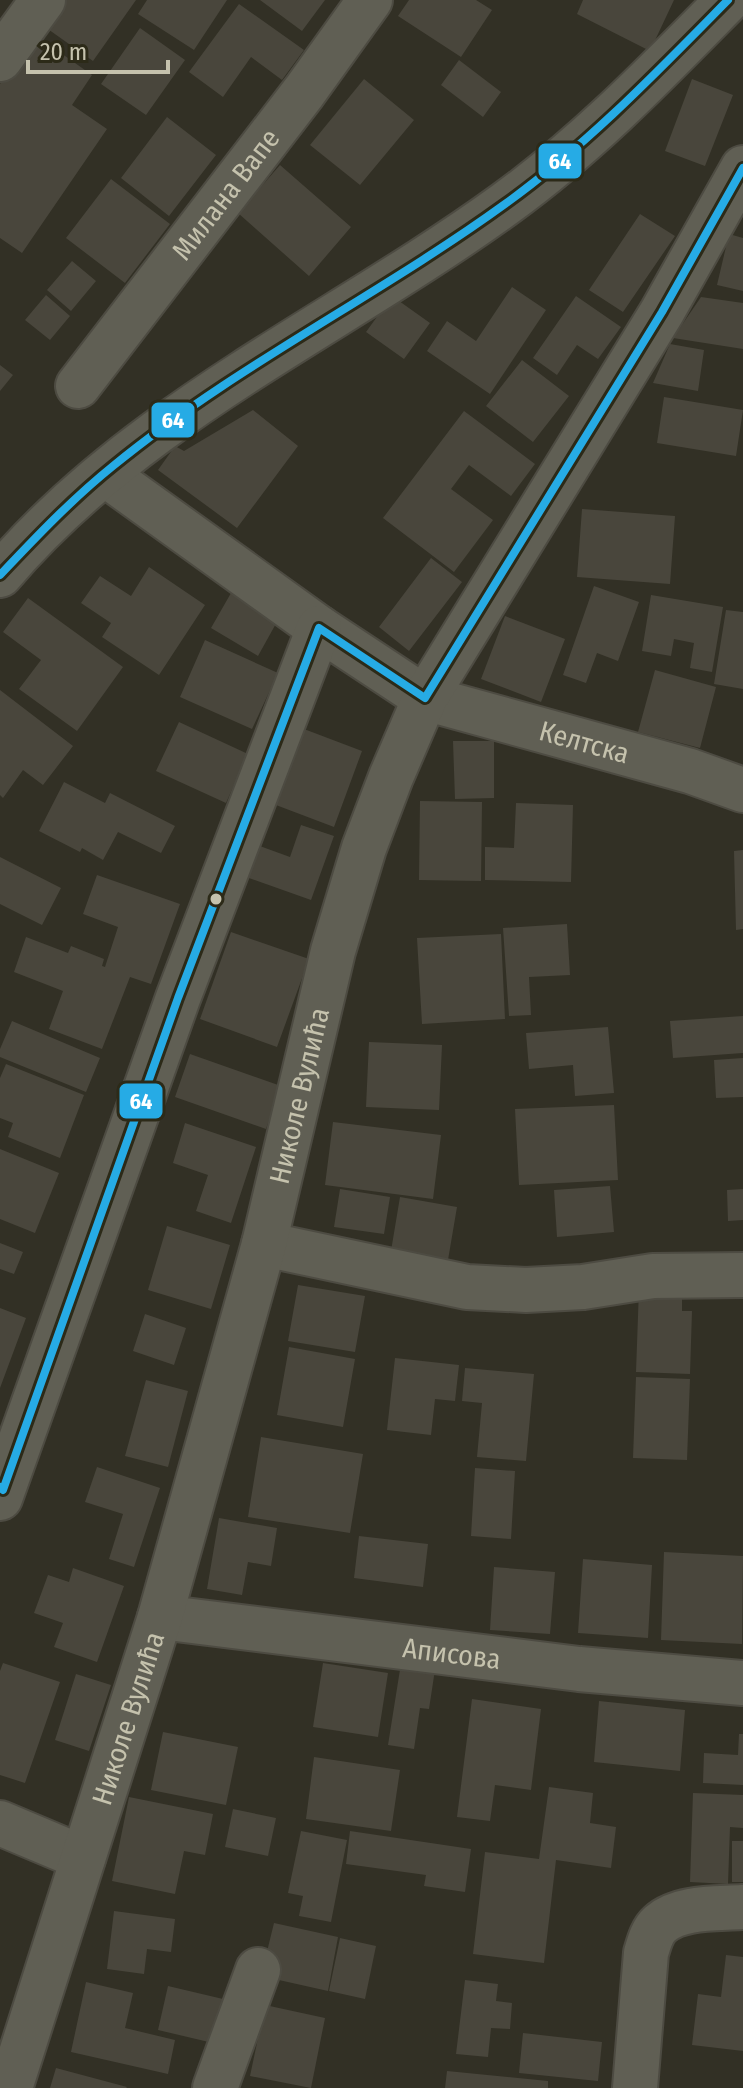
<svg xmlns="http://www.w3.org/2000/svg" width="743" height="2088" font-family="'Fira Sans Condensed',sans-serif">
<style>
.building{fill:#49463c}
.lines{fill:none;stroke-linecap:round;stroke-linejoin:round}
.minor-casing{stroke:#4d4b42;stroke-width:48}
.minor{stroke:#605f54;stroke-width:44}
.bus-1-casing{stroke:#2c2a18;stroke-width:14}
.bus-1{stroke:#26abe5;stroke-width:8}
.bus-dot{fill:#c5c2ad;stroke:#2c2a18;stroke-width:3}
.labels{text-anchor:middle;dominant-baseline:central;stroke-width:7;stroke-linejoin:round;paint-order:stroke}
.street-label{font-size:28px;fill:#c5c2ad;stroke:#2c2a18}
.line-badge{stroke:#2c2a18;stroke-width:3}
.badge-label{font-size:22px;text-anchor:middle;font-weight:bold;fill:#fff}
</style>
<rect width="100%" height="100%" fill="#323025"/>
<!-- building -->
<path class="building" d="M65 0H136L93 61 45 27Z
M147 0H227L194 50 138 14Z
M260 0H325L302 31Z
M409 0H476L492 10 461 57 398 16Z
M583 0H674L650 51 577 14Z
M239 4 304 50 282 80 251 57 223 97 189 72Z
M140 28 185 60 146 115 101 84Z
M34 34 92 75 72 105 107 129 22 253 0 238V84Z
M459 60 501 92 483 117 441 85Z
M364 79 414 120 360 185 310 145Z
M692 79 733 95 705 166 665 151Z
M167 117 216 155 169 216 121 178Z
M280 165 351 227 309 276 238 213Z
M111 179 170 224 125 283 66 238Z
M640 214 675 236 623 312 589 290Z
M729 234 743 238V291L717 285Z
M72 261 96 281 71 311 47 290Z
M512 287 546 310 490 394 427 351 447 321 476 341Z
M46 295 70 316 50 340 25 320Z
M392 296 430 323 404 359 366 332Z
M576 296 621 327 598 359 577 345 557 375 533 358Z
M701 297 743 303V349L673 338Z
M670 344 704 350 698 391 653 383Z
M522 360 569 396 533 442 486 406Z
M0 365 13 375 0 391Z
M664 397 743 410 736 456 657 443Z
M253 410 298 446 237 528 158 470 175 446 184 451Z
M464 411 535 464 511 496 469 465 451 489 493 520 454 572 383 518Z
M582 509 675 516 670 584 577 577Z
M431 558 462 582 409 651 379 627Z
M149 567 205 605 159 675 102 637 111 623 81 603 100 576 131 596Z
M594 586 639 602 618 661 597 653 586 683 563 675Z
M231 593 278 620 258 656 211 628Z
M651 595 723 607 712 672 690 668 694 643 674 639 671 656 642 651Z
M28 598 123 667 77 731 19 689 41 660 3 632Z
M726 610 743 612V689L714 684Z
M505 616 565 639 541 702 481 679Z
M205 640 278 673 252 729 180 697Z
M655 670 716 687 700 748 638 732Z
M0 690 73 746 43 785 23 770 3 798 0 795Z
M179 722 248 754 226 803 156 771Z
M296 726 362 751 334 827 268 802Z
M453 741H494V798L455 799Z
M64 782 105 803 110 793 175 826 161 853 118 832 103 860 82 848 80 852 39 831Z
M420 801 482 802 481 881 419 880Z
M516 803 573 805 571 882 485 880V847L514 848Z
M301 825 334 836 311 900 246 877 257 845 290 857Z
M743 850V929L736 930 734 851Z
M0 857 61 888 42 925 0 904Z
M97 875 180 904 151 984 130 977 102 1049 49 1029 63 991 14 972 26 937 68 953 71 946 104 959 102 966 105 967 118 927 83 914Z
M567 924 570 975 529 977 531 1015 509 1016 503 928Z
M231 932 309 959 277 1047 200 1019Z
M501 934 505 1019 422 1024 417 938Z
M743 1016V1053L673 1058 670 1021Z
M12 1021 100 1058 86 1092 0 1057V1049Z
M608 1027 614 1093 575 1096 573 1065 529 1069 526 1033Z
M369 1042 442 1045 439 1110 366 1107Z
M190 1054 281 1086 266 1129 175 1097Z
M743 1058V1097L716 1098 714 1060Z
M6 1064 84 1095 60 1158 8 1137 13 1123 0 1118V1078Z
M614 1105 618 1180 519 1185 515 1109Z
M333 1122 441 1135 433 1199 325 1185Z
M185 1123 256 1147 231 1223 196 1211 208 1175 173 1163Z
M0 1149 59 1173 35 1233 0 1219Z
M610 1186 614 1232 557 1237 554 1190Z
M340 1189 390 1197 384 1234 334 1227Z
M743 1189V1220L728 1221 727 1190Z
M400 1197 457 1207 448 1260 391 1251Z
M167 1226 230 1245 211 1309 148 1290Z
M0 1243 23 1252 14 1274 0 1269Z
M298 1285 365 1296 355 1352 288 1341Z
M639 1288 682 1290V1311H692L690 1374 636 1372Z
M0 1308 26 1318 0 1388Z
M145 1314 186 1328 174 1365 133 1351Z
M289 1347 355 1359 343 1427 277 1415Z
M395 1358 459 1365 455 1401 435 1399 431 1435 387 1430Z
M465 1368 534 1374 526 1461 477 1457 482 1403 462 1401Z
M636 1377 690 1379 687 1460 633 1458Z
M146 1380 188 1391 168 1467 125 1456Z
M261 1437 363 1454 350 1533 248 1517Z
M97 1467 160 1488 134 1567 109 1559 123 1514 85 1502Z
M475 1468 515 1471 511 1539 471 1536Z
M219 1518 277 1528 271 1566 248 1562 242 1595 207 1589Z
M359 1536 428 1544 423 1587 354 1578Z
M664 1552 743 1556 742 1644 661 1640Z
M583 1559 652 1565 648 1638 578 1633Z
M494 1567 555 1572 550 1634 490 1630Z
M73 1568 124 1586 97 1662 54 1647 63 1623 34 1613 48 1575 69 1582Z
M402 1657 436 1663 429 1709 420 1708 414 1749 388 1745Z
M3 1663 60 1682 25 1783 0 1775V1671Z
M323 1663 388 1673 378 1737 313 1727Z
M76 1674 111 1685 89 1751 55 1740Z
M472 1699 541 1709 531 1790 495 1785 490 1821 457 1817Z
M599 1701 685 1710 680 1771 594 1762Z
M163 1732 238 1747 226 1805 151 1790Z
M739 1734H743V1785L703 1783 704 1753 738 1755Z
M314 1757 400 1770 391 1831 306 1819Z
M549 1787 593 1793 590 1823 616 1827 611 1868 556 1860 544 1963 473 1954 485 1852 539 1859Z
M693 1793 743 1795V1828L730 1827 728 1884 690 1882Z
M129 1797 213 1814 205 1855 184 1851 175 1894 112 1881Z
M233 1809 276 1818 268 1856 225 1847Z
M301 1831 347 1840 331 1922 299 1916 303 1896 288 1893Z
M350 1831 471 1849 465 1892 424 1886 426 1875 346 1864Z
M732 1841H743V1882H732Z
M114 1911 175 1919 171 1952 147 1949 144 1974 107 1969Z
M274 1923 338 1937 328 1991 261 1976Z
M340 1938 376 1946 365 1999 329 1991Z
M726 1955 743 1957V2051L692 2045 698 1994 721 1997Z
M465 1980 498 1984 496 2001 512 2003 510 2029 491 2028 488 2057 456 2054Z
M86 1982 133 1993 125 2028 175 2040 168 2074 71 2052Z
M168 1986 223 1999 213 2043 158 2030Z
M265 2005 325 2018 311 2088 250 2076Z
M523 2033 602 2042 598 2081 519 2073Z
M56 2068 127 2087 126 2088H50Z
M447 2071 548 2081V2088H445Z"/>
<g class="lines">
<defs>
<g id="minor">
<path d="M0 59 43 0"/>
<path id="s1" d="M78 386 304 92 370 0"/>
<path id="s2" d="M105 474 319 628 425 698 690 771 743 790"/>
<path d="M0 575C137 413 337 326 505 204 588 144 657 72 728 0"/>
<path d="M264 1244 467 1287 526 1290 583 1287 653 1276 743 1275"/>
<path d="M0 1498 178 998 319 628"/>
<path id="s3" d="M160 1617 579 1669 743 1683"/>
<path d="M0 1823 83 1858"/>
<path id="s4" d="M10 2088 160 1617 264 1244 333 951 364 848 391 777 425 698 662 312 743 168"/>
<path d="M215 2088 258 1970"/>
<path d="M635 2088 646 1953C649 1943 652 1931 660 1924 680 1906 718 1909 743 1907"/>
</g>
</defs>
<!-- minor casing -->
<use href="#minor" class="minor-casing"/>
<!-- minor -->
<use href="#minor" class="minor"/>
<defs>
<path id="bus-1" d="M0 575C36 537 72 499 113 466 235 366 378 296 505 204 587 145 657 72 728 0
M0 1487 3 1490 178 998 319 628 425 698 662 312 743 168"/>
</defs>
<!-- bus-1 casing -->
<use href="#bus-1" class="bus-1-casing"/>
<!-- bus-1 -->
<use href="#bus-1" class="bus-1"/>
</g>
<!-- markers -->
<circle class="bus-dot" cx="216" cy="899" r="7"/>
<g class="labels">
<!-- street labels -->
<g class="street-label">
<text stroke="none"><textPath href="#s1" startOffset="242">Милана Вапе</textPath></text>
<text stroke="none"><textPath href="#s2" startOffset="556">Келтска</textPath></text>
<text stroke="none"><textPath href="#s4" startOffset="1034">Николе Вулића</textPath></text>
<text stroke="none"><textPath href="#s3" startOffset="294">Аписова</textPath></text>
<text stroke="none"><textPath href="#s4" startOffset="388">Николе Вулића</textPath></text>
</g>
</g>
<g class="line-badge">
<rect x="537" y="142" width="46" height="38" rx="8" fill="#26abe5"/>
<rect x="150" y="401" width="46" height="38" rx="8" fill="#26abe5"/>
<rect x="118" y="1082" width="46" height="38" rx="8" fill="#26abe5"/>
</g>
<g class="badge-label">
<text x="560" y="169">64</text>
<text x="173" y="428">64</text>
<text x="141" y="1109">64</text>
</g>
<!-- scale -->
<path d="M28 60v12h140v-12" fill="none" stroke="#c5c2ad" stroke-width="4"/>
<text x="40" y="60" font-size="24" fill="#c5c2ad" stroke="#2c2a18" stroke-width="6" paint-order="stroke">20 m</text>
</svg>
